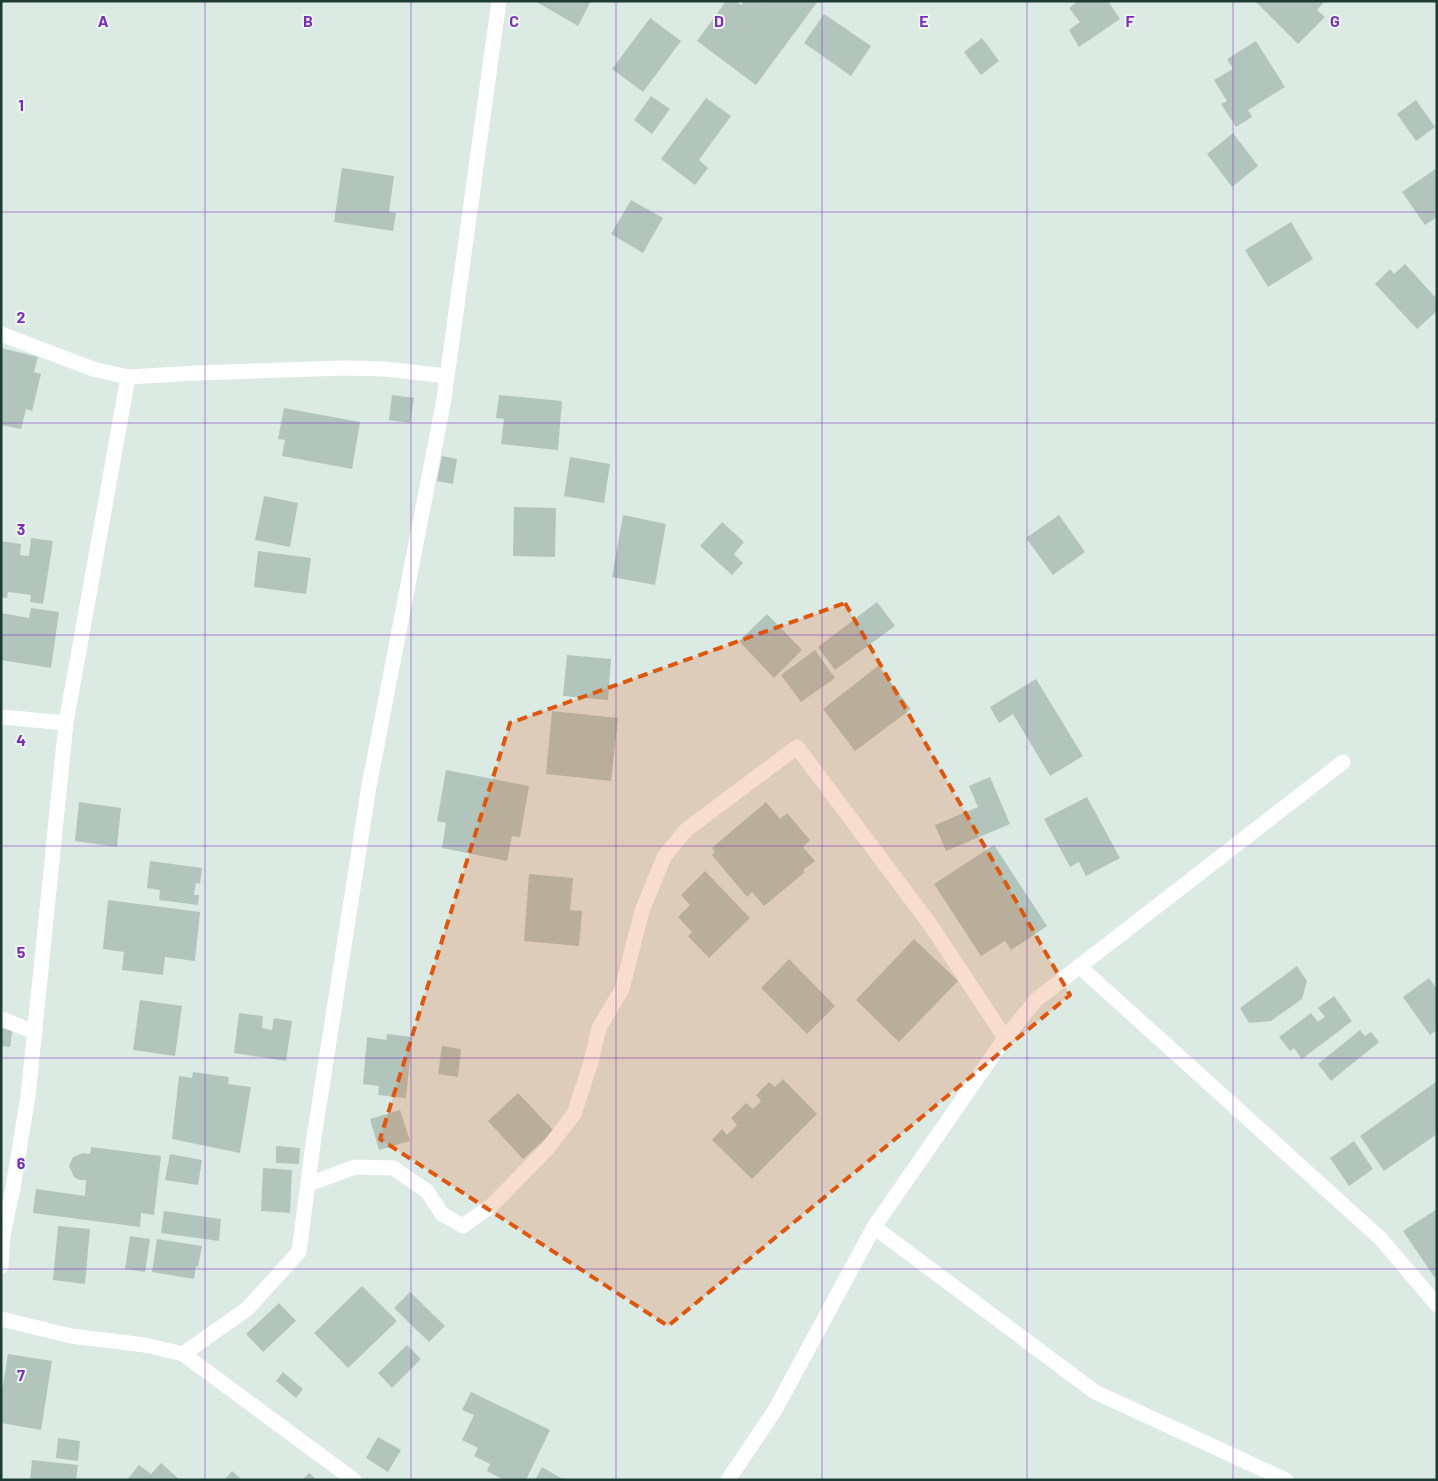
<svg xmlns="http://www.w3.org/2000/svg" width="1438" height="1481" font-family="Barlow,sans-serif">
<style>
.building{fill:#b1c5bd}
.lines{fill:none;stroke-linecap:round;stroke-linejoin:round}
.street{stroke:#fff;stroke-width:15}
.marked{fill:#de570e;fill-opacity:0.2;stroke:#de570e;stroke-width:4;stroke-dasharray:10 6;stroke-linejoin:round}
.grid{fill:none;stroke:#7b2cbf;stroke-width:1;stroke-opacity:0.55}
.grid-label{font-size:16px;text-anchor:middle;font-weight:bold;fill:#7b2cbf;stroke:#ecf7f2;stroke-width:4;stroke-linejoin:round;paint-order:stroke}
</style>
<rect width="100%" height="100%" fill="#dceae4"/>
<!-- building -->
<path class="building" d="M535 1H591L578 26Z
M726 1H735L741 5 744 1H760L762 3 764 1H818L756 85 697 41Z
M1078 1H1108L1120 19 1079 47 1069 30 1080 22 1069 8Z
M1255 1H1325L1317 10 1325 17 1298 44Z
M824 14 871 46 851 76 804 43Z
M650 18 681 41 643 92 612 69Z
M982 38 999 61 981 75 964 52Z
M1256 41 1285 87 1248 110 1252 117 1236 127 1221 104 1227 101 1214 80 1233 69 1227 59Z
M651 96 670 109 652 134 634 120Z
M706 98 731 116 699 160 708 168 695 185 661 159Z
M1416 100 1435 127 1416 141 1397 114Z
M1233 133 1258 166 1232 187 1207 154Z
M342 168 394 176 389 212 396 213 393 231 334 222Z
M1437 168V217L1425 225 1402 192Z
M631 200 663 218 643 253 611 234Z
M1291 222 1313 259 1268 287 1245 250Z
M1405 264 1437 299V311L1417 329 1375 284 1390 269 1394 274Z
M1 348 38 357 34 372 41 374 32 411 26 409 21 429 1 425Z
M392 395 414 398 410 423 389 420Z
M499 395 562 401 558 450 501 444 504 419 496 418Z
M284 408 360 422 352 469 282 456 285 440 278 439Z
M442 456 457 459 453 484 437 481Z
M570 457 610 464 604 503 564 496Z
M264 496 298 503 290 547 255 540Z
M514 507 556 508 555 557 513 556Z
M623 515 666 524 655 585 612 577Z
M1059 515 1085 552 1053 575 1026 538Z
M722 522 744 542 734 554 743 563 732 575 700 546Z
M31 538 53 541 43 604 30 602 31 595 8 592 7 598 1 597V541L21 544 20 555 29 556Z
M258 551 311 558 306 594 254 587Z
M877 602 895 626 835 670 818 647Z
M31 608 59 612 51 668 1 660V613L29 618Z
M767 614 802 650 774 678 739 641Z
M815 650 835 678 801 702 781 675Z
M567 655 611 659 608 700 563 696Z
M878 666 911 709 855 751 823 709Z
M1036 679 1083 756 1050 776 1013 714 999 723 990 707Z
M552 711 618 718 611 781 546 774Z
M446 770 529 786 520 837 512 836 507 861 442 848 446 823 437 821Z
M990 777 1010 824 946 851 935 825 978 807 969 786Z
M1087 797 1120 858 1086 876 1079 862 1070 867 1044 819Z
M79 802 121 808 117 847 75 841Z
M766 802 780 819 787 813 810 840 803 847 815 861 803 870 805 872 764 906 752 892 747 897 712 855 715 852 712 848Z
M994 845 1047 926 1011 950 1005 941 981 956 934 884Z
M150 861 202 868 200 884 196 883 194 895H199L198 905 159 900 160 890 147 888Z
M705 871 750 918 709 958 688 936 692 932 678 917 690 905 681 895Z
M529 874 573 878 570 910 582 911 579 946 524 941Z
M108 900 200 912 195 961 165 957 163 975 122 970 124 952 103 949Z
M914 939 958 981 899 1042 856 1000Z
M789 959 835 1006 807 1034 761 988Z
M1297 966 1307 981 1302 999 1271 1021 1249 1023 1240 1008Z
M1429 978 1437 989V1030L1430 1035 1403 997Z
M1334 996 1352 1021 1302 1059 1294 1048 1290 1051 1279 1037 1311 1013 1318 1022 1325 1017 1318 1008Z
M140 1000 182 1006 175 1056 133 1050Z
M239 1013 263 1016 262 1028 272 1030 274 1018 292 1021 286 1061 234 1053Z
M1 1025 13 1027 10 1047 1 1046Z
M1360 1030 1365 1036 1371 1032 1379 1042 1331 1081 1318 1064Z
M387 1034 412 1037 406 1098 378 1095 379 1086 363 1084 367 1037 386 1040Z
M442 1046 461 1049 458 1077 438 1074Z
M193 1072 229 1077 228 1084 251 1087 240 1153 172 1139 179 1076 192 1078Z
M783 1079 817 1114 752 1179 712 1140 722 1129 727 1135 737 1125 731 1118 746 1103 753 1109 761 1101 756 1095 769 1082 775 1087Z
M1437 1081V1134L1384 1171 1360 1136Z
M518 1093 554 1131 523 1159 488 1121Z
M400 1110 410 1141 379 1150 370 1119Z
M1354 1141 1373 1169 1349 1186 1330 1158Z
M276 1146 300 1148 299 1164 276 1163Z
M91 1147 161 1156 154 1215 141 1213 140 1227 33 1213 36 1189 85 1196 86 1180H79L74 1177 69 1166 73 1157 83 1153 90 1154Z
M170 1154 202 1160 198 1185 165 1180Z
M263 1168 292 1170 290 1213 261 1211Z
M1437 1209V1277L1435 1278 1403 1231Z
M164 1211 221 1219 219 1241 161 1233Z
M58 1226 90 1229 85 1284 53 1280Z
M130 1236 150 1239 145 1272 125 1269Z
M157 1239 202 1246 198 1267 196 1266 194 1279 152 1272Z
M362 1286 397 1321 348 1368 314 1333Z
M410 1292 445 1326 429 1342 394 1308Z
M279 1303 296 1321 263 1352 246 1334Z
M407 1345 421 1359 392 1388 378 1373Z
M8 1354 52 1361 41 1430 1 1423V1397Z
M283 1372 303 1389 296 1398 276 1381Z
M471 1392 550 1430 526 1480H504L487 1471 490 1464 474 1456 478 1448 462 1440 474 1415 462 1410Z
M378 1437 401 1450 388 1472 366 1458Z
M58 1438 80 1441 78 1461 56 1458Z
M32 1460 78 1465 76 1480H30Z
M161 1463 180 1480H127L139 1465 151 1474Z
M542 1467 564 1480H535Z
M232 1471 242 1480H224Z
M309 1473 317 1480H302Z"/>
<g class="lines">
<!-- street -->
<path class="street" d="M1 334 93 369 128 377 197 373 344 368 385 369 447 376
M1 717 66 723
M1079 966 1381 1239 1437 1305
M1 1019 35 1032
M309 1184 355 1167 393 1168 427 1191 442 1214 463 1226 492 1205 547 1149 574 1114 591 1062 599 1028 622 989 642 911 664 857 686 830 797 747 932 927 1005 1038
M874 1227 1095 1392 1286 1480
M1 1266 3 1235 13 1188 28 1096 66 723 128 377
M1 1319 71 1336 145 1345 183 1354 247 1309 299 1252 313 1144 369 786 444 399 499 1
M183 1354 354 1480
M728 1480 775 1410 874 1227 1005 1038 1036 1000 1343 762"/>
</g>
<!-- marked area -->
<path class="marked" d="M845 603 1070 995 668 1326 380 1139 510 723Z"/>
<!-- grid -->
<path class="grid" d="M205 1V1480M411 1V1480M616 1V1480M822 1V1480M1027 1V1480M1233 1V1480M1 212H1437M1 423H1437M1 635H1437M1 846H1437M1 1058H1437M1 1269H1437"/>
<g class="grid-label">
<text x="103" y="27">A</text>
<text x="308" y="27">B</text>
<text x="514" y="27">C</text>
<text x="719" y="27">D</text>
<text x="924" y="27">E</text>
<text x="1130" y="27">F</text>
<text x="1335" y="27">G</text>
<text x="21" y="111">1</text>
<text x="21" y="323">2</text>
<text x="21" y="535">3</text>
<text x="21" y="746">4</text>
<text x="21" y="958">5</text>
<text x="21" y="1169">6</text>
<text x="21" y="1381">7</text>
</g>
<!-- border -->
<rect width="1438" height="1481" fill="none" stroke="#1d3a33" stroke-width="5"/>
</svg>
